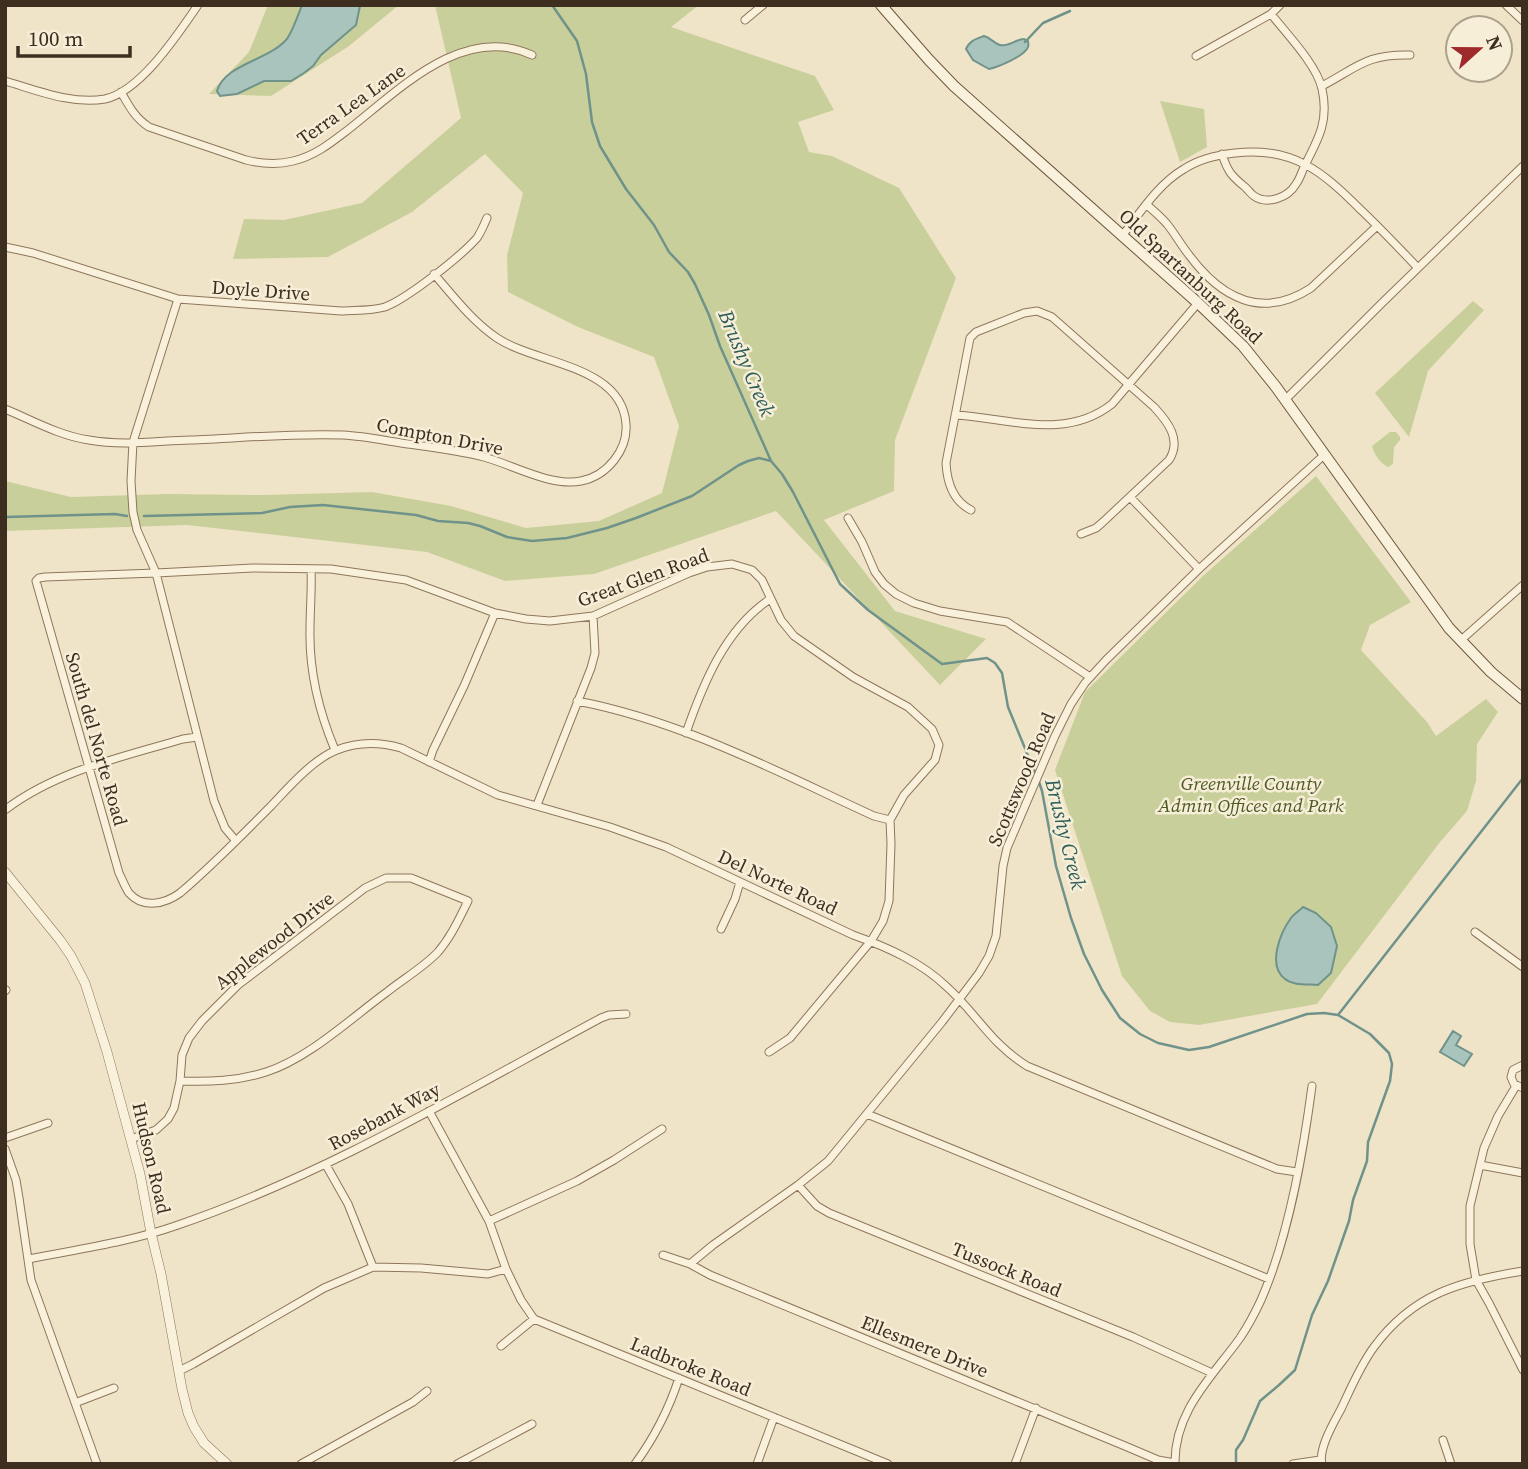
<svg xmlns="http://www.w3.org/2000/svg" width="1528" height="1469" font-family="'Source Serif 4',serif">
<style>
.green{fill:#c9cf9b}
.water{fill:#a9c4bc;stroke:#6f938a;stroke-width:2}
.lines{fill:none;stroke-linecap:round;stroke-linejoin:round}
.stream{stroke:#6f938a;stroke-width:2.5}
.minor-casing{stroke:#8d765c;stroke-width:9}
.tertiary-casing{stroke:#8d765c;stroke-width:10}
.secondary-casing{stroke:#6f573f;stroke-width:12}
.minor{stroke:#faf1dc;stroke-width:7}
.tertiary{stroke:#faf1dc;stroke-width:9}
.secondary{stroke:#faf1dc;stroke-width:10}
.labels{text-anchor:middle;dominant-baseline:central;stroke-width:5;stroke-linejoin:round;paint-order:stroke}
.street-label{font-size:19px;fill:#3d2e20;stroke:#f7eed8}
.park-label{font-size:19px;font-style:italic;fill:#4d5a26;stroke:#f7eed8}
.water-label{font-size:21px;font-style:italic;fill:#2f5d5a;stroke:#f7eed8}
</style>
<rect width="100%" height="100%" fill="#f0e4c8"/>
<!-- green -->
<path class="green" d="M268 5H399L349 46 271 96 209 94 249 52Z
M435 5H699L671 27 815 76 834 110 798 122 809 152 832 156 899 188 956 278 895 440 894 491 824 520 895 611 986 639 940 685 776 511 594 574 505 581 427 552 187 525 5 531V481L71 497 167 494 263 495 372 492 451 506 526 528 599 521 662 493 679 426 654 357 578 327 508 292 507 255 523 193 485 154 412 212 328 257 233 259 244 219 284 220 362 203 461 118Z
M1160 101 1204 109 1207 147 1180 162Z
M1473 301 1484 310 1428 371 1409 437 1375 393Z
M1390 432H1396L1400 437V440L1394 447 1393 464 1388 467C1380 463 1374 454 1372 446Z
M1316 476 1411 602 1370 625 1361 650 1427 722 1436 736 1486 699 1498 712 1477 744 1476 781 1467 811 1440 842 1317 1004 1199 1025 1170 1022 1150 1011 1122 976 1055 770 1085 692 1204 575Z"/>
<!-- water -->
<path class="water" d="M302 5 360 6 356 25 321 55 313 66 304 73 291 81H264L237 94 220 96 217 91C225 64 267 61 286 40 291 35 299 13 302 5Z
M984 36C991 38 995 44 1000 45 1009 47 1016 39 1024 39L1028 41C1028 43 1029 45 1028 47 1025 56 998 67 989 69L973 60 966 49C969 41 976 39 984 36Z
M1303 907 1316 913 1331 927 1337 946 1331 973 1318 985C1307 984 1294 986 1285 979 1267 966 1280 933 1291 918 1294 914 1299 911 1303 907Z
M1453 1031 1461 1036 1456 1045 1472 1054 1464 1066 1440 1052Z"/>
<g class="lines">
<!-- stream -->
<path class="stream" d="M552 5 577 41 586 74 592 122 600 146 626 189 654 225 669 252 688 272 695 284 709 315 720 346 771 461 782 474 793 492 840 584 868 610 942 664 987 658 995 663 1002 673 1008 707 1036 775
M1025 42 1043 23 1070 11
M144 516 262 513 290 507 323 505 416 515 438 521 468 523 480 526 507 537 532 541 567 538 607 528 636 518 692 496 739 465 748 461 759 458 771 461
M5 517 115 514 127 516
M1039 782 1042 791 1056 866 1071 918 1084 954 1102 990 1120 1018 1140 1034 1158 1043 1189 1050 1209 1047 1307 1014 1324 1013 1338 1015 1370 1034 1389 1053 1392 1064 1390 1081 1368 1142 1367 1161 1353 1200 1349 1221 1328 1281 1312 1315 1295 1370 1279 1385 1260 1401 1243 1440 1236 1450V1464
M1338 1015 1523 778"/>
<defs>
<path id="minor" d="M1506 5 1523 21
M745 20 763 5
M1196 56 1271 14 1280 5
M5 81C36 90 72 105 105 99 141 91 178 34 198 5
M1322 86C1358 67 1366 54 1410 55
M121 92C129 106 135 118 149 127L246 160C262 164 277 165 293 161 315 156 332 142 349 129 399 90 463 23 532 55
M1222 154C1228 173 1232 176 1246 188 1249 191 1251 194 1254 196 1267 205 1288 198 1296 184 1300 179 1302 171 1305 165 1319 138 1329 120 1322 89 1317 65 1286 33 1271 14
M1147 205C1154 211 1161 217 1167 224 1175 234 1181 245 1189 255 1221 298 1262 320 1311 288L1377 226
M1122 236C1140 213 1158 184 1184 169 1199 159 1217 155 1235 153 1293 146 1323 172 1361 210 1381 229 1399 248 1418 268
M5 247 33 253 178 299 341 311C356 310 371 311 385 307 408 298 460 257 477 238 481 232 484 225 487 218
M178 299 133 442 131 481 133 512 137 530 156 573 214 801 225 828 236 841
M1285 400 1382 303 1523 166
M5 409C32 420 60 436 89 440 122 446 157 441 190 440 241 438 292 433 343 435 363 436 382 440 401 443 429 447 457 450 484 457 513 465 551 487 581 481 607 476 628 450 626 424 622 365 536 364 497 338 472 321 454 297 434 274
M955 415C1009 418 1065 441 1112 404L1198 303
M1130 497 1199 569
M971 510C953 501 947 482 946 463L970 338 976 332 1024 313 1037 311 1052 317 1154 407C1168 422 1182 440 1169 460L1103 522 1096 528 1081 534
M848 518 862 542 875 572 884 584 896 594 914 603 940 611 1007 622 1090 677
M311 569C312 589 310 609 310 629 309 671 319 712 335 750
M1460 641 1523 585
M577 701C682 721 778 772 874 816L890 820
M686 733C703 684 725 629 770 599
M429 762 433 750 464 686 495 613
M537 805 591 668 595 653 593 616
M5 810C56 771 122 757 183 739L197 737
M721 929 735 899 740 882
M1475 932 1523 967
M5 991 6 990
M769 1052 790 1038 871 941 883 921 889 901 891 844 890 820 904 795 935 760 939 745 932 729 908 707 853 677 794 636 781 620 762 580 752 570 732 564 707 567 689 573 593 616 550 621 526 619 495 613 406 580 331 569 253 568 156 573 45 577 39 578 36 581 119 873C122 879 125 887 129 893 143 909 165 904 180 893 212 866 241 836 271 806 288 788 313 759 337 750 357 742 380 742 401 748L498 795 610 827 666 847 853 935C887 947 921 962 947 987 977 1014 990 1043 1027 1066L1277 1169 1297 1172
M1523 1065 1513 1070 1511 1077 1514 1084 1523 1088
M1516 1086 1498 1116 1484 1148 1470 1206V1244L1476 1280 1489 1303 1523 1370
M429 1111 489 1221 506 1269 521 1300 534 1319 888 1464
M867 1114 1269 1279
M5 1138 48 1123
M131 1139 156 1130 168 1119 174 1108 180 1081 182 1055 189 1038 202 1021 238 985 365 888 386 878H411L468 901C459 919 451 937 438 952 424 967 403 979 387 992 350 1019 309 1058 266 1072 237 1081 210 1082 180 1081
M5 1149 16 1180 19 1198 31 1280 97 1464
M326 1165 348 1204 373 1267
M1480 1165 1523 1173
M798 1185 817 1206 829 1213 1133 1337 1212 1373
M489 1221 577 1181 614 1160 662 1129
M663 1255 690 1264 710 1275 1125 1446 1158 1460 1175 1463
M29 1259C79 1249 130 1242 178 1225 327 1174 463 1092 601 1018L609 1015 626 1014
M690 1264 713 1245 798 1185 828 1161 942 1022 979 973 989 956 996 936 1003 866 1007 848 1055 736 1071 704 1085 683 1106 660 1199 569 1324 455
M501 1346 534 1319
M179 1371 193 1364 324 1288 373 1267 421 1268 488 1274 506 1269
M75 1403 114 1388
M1443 1440 1451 1464
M301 1464 413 1402 427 1391
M457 1464 532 1424
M635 1464C654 1438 669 1409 679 1378
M757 1464 774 1417
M1015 1464 1036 1408
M1175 1464C1174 1411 1212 1377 1240 1338 1248 1326 1255 1313 1261 1300 1289 1236 1303 1154 1312 1086
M1293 1464 1320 1460
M1322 1464C1318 1449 1334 1422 1341 1409 1351 1388 1360 1366 1374 1347 1413 1294 1460 1281 1523 1271"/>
<path id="tertiary" d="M5 872 60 940 71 956 85 983 107 1052 140 1174 151 1233 161 1274 182 1389 188 1413 194 1427 204 1443 227 1464"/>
<path id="secondary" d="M881 5 929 60 954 86 1198 303 1243 346 1276 387 1449 628 1491 672 1523 699"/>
</defs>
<!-- minor casing -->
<use href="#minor" class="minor-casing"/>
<!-- tertiary casing -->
<use href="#tertiary" class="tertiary-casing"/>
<!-- secondary casing -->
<use href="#secondary" class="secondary-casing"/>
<!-- minor -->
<use href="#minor" class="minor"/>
<!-- tertiary -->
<use href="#tertiary" class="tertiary"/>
<!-- secondary -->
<use href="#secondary" class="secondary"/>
</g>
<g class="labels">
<!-- street labels -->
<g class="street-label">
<text transform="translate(351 104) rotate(-35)">Terra Lea Lane</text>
<text transform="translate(1191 276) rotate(43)">Old Spartanburg Road</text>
<text transform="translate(261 290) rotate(4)">Doyle Drive</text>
<text transform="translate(440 436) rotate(11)">Compton Drive</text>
<text transform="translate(643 577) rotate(-20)">Great Glen Road</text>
<text transform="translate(97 739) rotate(74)">South del Norte Road</text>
<text transform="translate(1021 779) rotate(-67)">Scottswood Road</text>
<text transform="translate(778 882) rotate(25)">Del Norte Road</text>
<text transform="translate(274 940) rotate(-38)">Applewood Drive</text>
<text transform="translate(384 1116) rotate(-28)">Rosebank Way</text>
<text transform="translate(152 1158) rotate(77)">Hudson Road</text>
<text transform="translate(1007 1269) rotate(22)">Tussock Road</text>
<text transform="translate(925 1346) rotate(22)">Ellesmere Drive</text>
<text transform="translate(691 1366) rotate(22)">Ladbroke Road</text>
</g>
<!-- park labels -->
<g class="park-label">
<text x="1251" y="783">Greenville County<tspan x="1251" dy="22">Admin Offices and Park</tspan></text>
</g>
<!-- water labels -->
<g class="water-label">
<text transform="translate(747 363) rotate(67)">Brushy Creek</text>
<text transform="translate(1066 834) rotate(76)">Brushy Creek</text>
</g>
</g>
<!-- border -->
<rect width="1528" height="1469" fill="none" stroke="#3d2e20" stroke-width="14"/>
<!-- north arrow -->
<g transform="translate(1479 49) rotate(69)"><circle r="33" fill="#f7eed8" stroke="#ada18e" stroke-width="2"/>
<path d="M0-5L12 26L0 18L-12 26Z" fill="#9e2a2b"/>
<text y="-10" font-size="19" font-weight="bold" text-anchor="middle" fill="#3d2e20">N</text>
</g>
<!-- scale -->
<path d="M18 46v10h112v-10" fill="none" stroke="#3d2e20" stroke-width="3.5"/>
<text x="28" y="46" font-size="21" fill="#3d2e20" stroke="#f7eed8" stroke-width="5" paint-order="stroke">100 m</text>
</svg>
